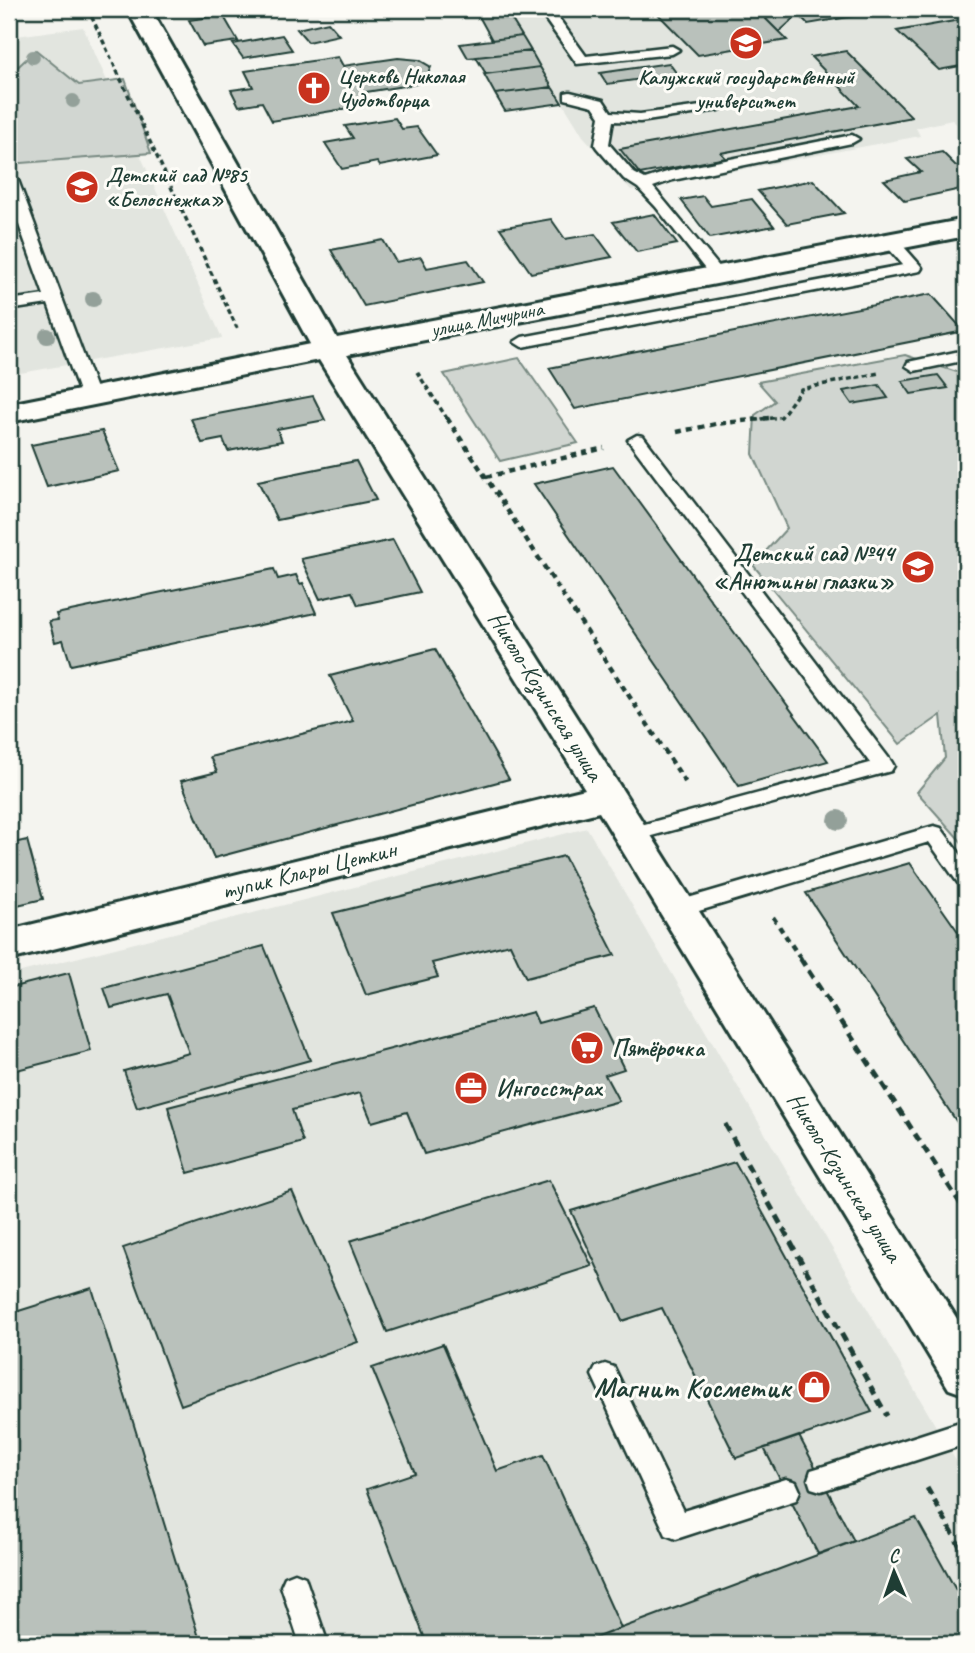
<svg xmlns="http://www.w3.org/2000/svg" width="975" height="1653" font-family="Caveat,sans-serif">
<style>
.built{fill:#e2e5df}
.green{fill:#d1d6d1;stroke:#788a82;stroke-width:2}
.building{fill:#b9c1bb;stroke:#1f3d34;stroke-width:2}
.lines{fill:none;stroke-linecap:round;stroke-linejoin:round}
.service-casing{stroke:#1f3d34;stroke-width:5}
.minor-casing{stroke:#1f3d34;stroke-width:6}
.path-far2{stroke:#1f3d34;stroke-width:3.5;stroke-dasharray:5 3.5;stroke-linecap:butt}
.path-far1{stroke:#1f3d34;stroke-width:4.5;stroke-dasharray:6 5;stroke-linecap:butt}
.path{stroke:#1f3d34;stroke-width:5;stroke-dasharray:9 6;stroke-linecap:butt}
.service{fill:#fdfcf7;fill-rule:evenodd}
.minor{fill:#fdfcf7;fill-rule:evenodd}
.tree{fill:#93a099}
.labels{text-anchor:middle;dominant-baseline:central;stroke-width:6;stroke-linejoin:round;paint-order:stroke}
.far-poi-label{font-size:21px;font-weight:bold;fill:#1f3d34;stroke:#fdfcf7;text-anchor:start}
.far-street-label{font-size:21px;fill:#1f3d34;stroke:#fdfcf7}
.poi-label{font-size:24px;font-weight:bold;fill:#1f3d34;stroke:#fdfcf7;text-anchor:start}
.street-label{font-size:24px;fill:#1f3d34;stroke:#fdfcf7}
.near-poi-label{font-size:28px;font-weight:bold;fill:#1f3d34;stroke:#fdfcf7;text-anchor:end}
</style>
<rect width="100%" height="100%" fill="#f4f4ef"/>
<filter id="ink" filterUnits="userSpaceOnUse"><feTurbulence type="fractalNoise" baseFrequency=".0143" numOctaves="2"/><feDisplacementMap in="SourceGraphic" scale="14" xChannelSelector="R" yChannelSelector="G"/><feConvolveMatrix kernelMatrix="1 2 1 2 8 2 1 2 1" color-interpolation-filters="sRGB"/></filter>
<g filter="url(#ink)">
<!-- built -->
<path class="built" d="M505 9H966V133L952 120 916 128 920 136 631 190 583 136Z
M83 27 222 338 9 375V37Z
M587 828 966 1478V1644H9V975Z"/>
<!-- green -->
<path class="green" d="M36 50 79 85 125 79 151 153 9 164V75Z
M905 355 966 375V847L917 792 945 758 941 715 900 744 753 565 787 528 753 454 755 415 775 401 758 382Z
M519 358 578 443 500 461 444 374Z"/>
<!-- building -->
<path class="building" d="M464 9H505L522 36 492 40 475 9Z
M653 9H756L787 40 698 55Z
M779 9H793L799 14 779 32 766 19Z
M793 9H895L808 24Z
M223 15 238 41 203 46 189 20Z
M966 19V65L939 70 897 31Z
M328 22 339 35 308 42 297 29Z
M282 35 292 50 243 58 233 44Z
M522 36 531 51 468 58 460 44Z
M531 51 540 67 486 74 476 57Z
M846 51 912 117 721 153 726 158 640 174 620 149 859 106 811 57Z
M338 57 343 66 398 58 419 60 431 67 427 76 416 84 360 93 368 105 272 121 262 102 239 106 231 90 253 87 245 71Z
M669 63 677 74 607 84 600 73Z
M540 67 552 87 495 94 484 74Z
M552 87 562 103 505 111 495 94Z
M395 118 402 129 417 127 437 155 380 166 377 162 342 169 325 143 353 138 345 126Z
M942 152 956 166 966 164V188L905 201 884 180 921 172 907 159Z
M813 180 844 213 787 224 758 191Z
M703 196 711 206 752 199 774 226 710 238 681 200Z
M654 214 677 244 637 252 613 222Z
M551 219 565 239 595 234 612 257 531 273 500 228Z
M383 240 396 262 421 257 427 268 468 260 483 282 364 306 331 250Z
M931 294 964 331 575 409 549 368Z
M938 375 948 388 911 394 902 381Z
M879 385 888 398 852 404 843 391Z
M313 396 325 420 277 429 282 441 228 451 223 439 202 443 191 419Z
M102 431 119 471 47 487 31 445Z
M356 461 376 500 277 520 258 481Z
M613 466 828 761 739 786 534 484Z
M393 540 420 592 358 605 352 592 320 599 301 559Z
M274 569 278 579 296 575 300 584 303 583 316 613 71 665 63 640 55 642 49 621 58 620 56 614Z
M435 649 509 779 214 858 181 781 217 772 210 757 353 721 330 676Z
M27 840 43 899 9 907V844Z
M564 856 615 955 526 978 510 944 432 963 438 977 366 995 333 913Z
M910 863 966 943V1136L806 893Z
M264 946 310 1060 137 1108 124 1071 189 1053 167 994 111 1008 104 988Z
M69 973 91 1051 9 1072V988Z
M594 1008 624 1069 605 1075 619 1101 424 1154 407 1112 372 1122 360 1093 292 1110 303 1142 188 1173 168 1107 533 1012 538 1023Z
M735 1162 872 1412 736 1458 662 1308 622 1321 571 1211Z
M549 1180 592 1266 387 1332 350 1241Z
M292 1191 358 1342 181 1405 123 1248Z
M92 1288 201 1644H9V1314Z
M443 1344 497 1471 543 1455 621 1628 579 1644H427L367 1489 415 1473 372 1368Z
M799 1436 854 1541 818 1554 764 1448Z
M916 1518 966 1608V1644H579Z"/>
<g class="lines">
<defs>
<path id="service" d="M538 9H552L586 56 672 46 679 50 672 54 577 64Z
M570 92 603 100 611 112 640 114 724 103 726 106 719 110 640 122 613 121 609 144 634 173 645 179 670 171 852 135 859 139 852 143 673 180 653 187 726 275 718 280 712 278 656 207 638 188 624 179 597 148 595 145 600 116 593 106 565 99V93Z
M10 175 18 180 99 397 96 401 90 402 81 397 48 304 9 310V300L44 295 9 197Z
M891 237 897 239 920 265 922 268 920 271 522 347 514 342 522 337 903 265 883 242Z
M960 351 966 353V365L957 362 914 371 906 366 908 362Z
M637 435 643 436 891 761 894 766 891 771 633 841 626 839 622 834 626 829 870 763 631 444 628 440Z
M934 826 941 828 966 862V886L958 883 929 842 679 917 671 915 668 909 671 903Z
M605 1364 614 1367 683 1511 786 1479 796 1482 800 1491 796 1500 676 1539 666 1535 592 1375 596 1367Z
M966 1420V1444L821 1491 811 1488 808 1479 811 1470 821 1467Z
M295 1573 305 1577 328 1644H300L281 1586 285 1577Z"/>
<path id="minor" d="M127 9H151L337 338 966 219V236L347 355 966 1333V1395L949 1389 599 812 9 960V930L585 789 319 360 9 422V404L310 344Z"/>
</defs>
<!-- service casing -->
<use href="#service" class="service-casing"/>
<!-- minor casing -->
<use href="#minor" class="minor-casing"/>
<!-- path-far2 -->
<path class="path-far2" d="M88 9 237 328
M417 372 448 420
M753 420 781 417 801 389 879 373"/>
<!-- path-far1 -->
<path class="path-far1" d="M447 418 686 783
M677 432 716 424 769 418
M486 477 604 448
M773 917 801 959"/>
<!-- path -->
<path class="path" d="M800 958 966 1212
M725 1124 887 1416
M927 1488 966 1557"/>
<!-- service -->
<use href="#service" class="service"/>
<!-- minor -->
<use href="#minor" class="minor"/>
</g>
<!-- trees -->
<g class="tree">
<circle cx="33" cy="57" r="7"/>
<circle cx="73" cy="101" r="7"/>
<circle cx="93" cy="299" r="8"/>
<circle cx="47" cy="336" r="8"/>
<circle cx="838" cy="820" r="10"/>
</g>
</g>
<!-- icons -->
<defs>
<symbol id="university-disc" viewBox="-11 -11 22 22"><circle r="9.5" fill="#c8321e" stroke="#fdfcf7"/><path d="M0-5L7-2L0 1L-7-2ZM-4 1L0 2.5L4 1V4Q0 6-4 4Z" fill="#fff"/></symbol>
<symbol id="church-disc" viewBox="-11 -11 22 22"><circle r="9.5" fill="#c8321e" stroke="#fdfcf7"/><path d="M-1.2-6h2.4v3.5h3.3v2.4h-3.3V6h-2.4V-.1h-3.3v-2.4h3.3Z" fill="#fff"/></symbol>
<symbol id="school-disc" viewBox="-11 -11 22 22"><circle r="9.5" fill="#c8321e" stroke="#fdfcf7"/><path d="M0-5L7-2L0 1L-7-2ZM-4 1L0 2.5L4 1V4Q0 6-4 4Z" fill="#fff"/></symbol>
<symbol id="supermarket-disc" viewBox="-11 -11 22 22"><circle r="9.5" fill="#c8321e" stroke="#fdfcf7"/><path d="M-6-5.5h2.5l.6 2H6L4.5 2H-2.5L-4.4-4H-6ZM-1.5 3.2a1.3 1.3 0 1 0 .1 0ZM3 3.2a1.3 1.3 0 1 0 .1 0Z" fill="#fff"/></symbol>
<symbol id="office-disc" viewBox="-11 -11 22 22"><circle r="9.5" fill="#c8321e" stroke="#fdfcf7"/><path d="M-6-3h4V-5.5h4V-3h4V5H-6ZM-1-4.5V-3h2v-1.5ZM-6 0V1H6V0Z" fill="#fff"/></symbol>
<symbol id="shop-disc" viewBox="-11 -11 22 22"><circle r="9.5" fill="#c8321e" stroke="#fdfcf7"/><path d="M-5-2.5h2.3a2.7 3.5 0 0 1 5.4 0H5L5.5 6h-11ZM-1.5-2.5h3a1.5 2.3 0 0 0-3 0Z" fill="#fff"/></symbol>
</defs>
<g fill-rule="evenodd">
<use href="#university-disc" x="727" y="24" width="38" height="38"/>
<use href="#church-disc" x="295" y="69" width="38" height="38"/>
<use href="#school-disc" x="63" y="168" width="38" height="38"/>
<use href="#school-disc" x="899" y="548" width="38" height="38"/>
<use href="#supermarket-disc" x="568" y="1029" width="38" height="38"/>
<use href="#office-disc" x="452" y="1069" width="38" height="38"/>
<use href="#shop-disc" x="795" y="1368" width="38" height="38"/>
</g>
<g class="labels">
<!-- far-poi labels -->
<g class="far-poi-label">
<text x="338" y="76">Церковь Николая<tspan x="338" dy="24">Чудотворца</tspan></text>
<text x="746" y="77" text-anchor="middle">Калужский государственный<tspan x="746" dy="24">университет</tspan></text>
<text x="106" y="175">Детский сад №85<tspan x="106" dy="24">«Белоснежка»</tspan></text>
</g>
<!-- far-street labels -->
<g class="far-street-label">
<text transform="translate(487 319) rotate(-11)">улица Мичурина</text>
</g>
<!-- poi labels -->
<g class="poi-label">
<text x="894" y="553" text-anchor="end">Детский сад №44<tspan x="894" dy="28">«Анютины глазки»</tspan></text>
<text x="612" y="1048">Пятёрочка</text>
<text x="496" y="1088">Ингосстрах</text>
</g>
<!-- street labels -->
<g class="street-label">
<text transform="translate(546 696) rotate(58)">Николо-Козинская улица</text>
<text transform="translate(309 870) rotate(-14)">тупик Клары Цеткин</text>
<text transform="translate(845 1177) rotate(58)">Николо-Козинская улица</text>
</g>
<!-- near-poi labels -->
<g class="near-poi-label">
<text x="790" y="1387">Магнит Косметик</text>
</g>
</g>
<!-- margin -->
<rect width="975" height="1653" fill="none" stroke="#fdfcf7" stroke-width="35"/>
<rect x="18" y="18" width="940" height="1618" fill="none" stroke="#1f3d34" stroke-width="2.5" filter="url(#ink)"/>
<!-- north arrow -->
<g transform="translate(894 1572) rotate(358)" stroke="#fdfcf7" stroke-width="5" paint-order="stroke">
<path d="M0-5L12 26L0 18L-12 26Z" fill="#1f3d34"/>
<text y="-10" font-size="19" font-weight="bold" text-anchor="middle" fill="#1f3d34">С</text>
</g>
</svg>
